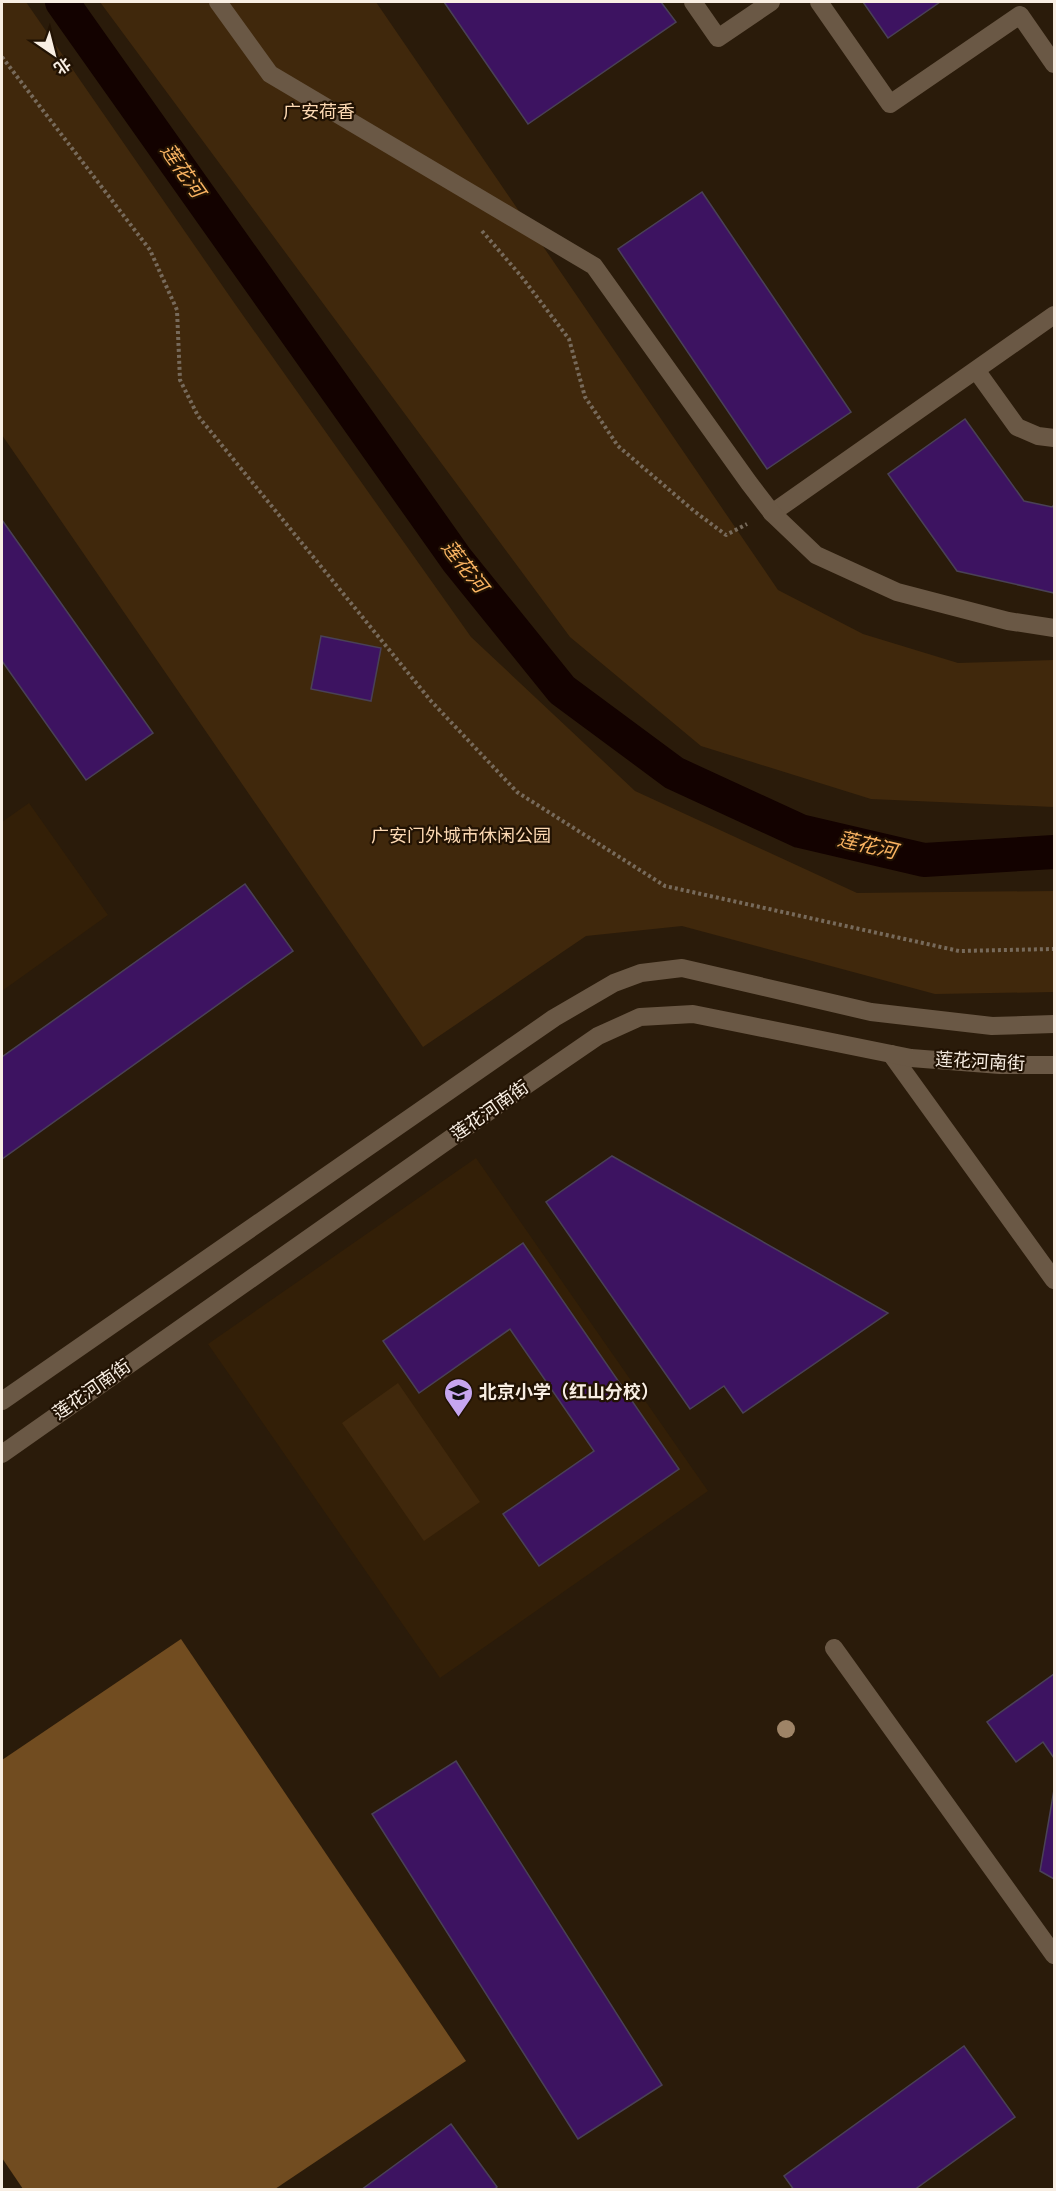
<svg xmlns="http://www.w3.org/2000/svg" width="1056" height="2191" font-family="'Sofia Sans Condensed','Noto Sans SC',sans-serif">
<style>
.built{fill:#331f07}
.green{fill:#40280c}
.forest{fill:#714c20}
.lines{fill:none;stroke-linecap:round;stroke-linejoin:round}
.canal{stroke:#130200;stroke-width:34}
.building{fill:#3d1361;stroke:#4a4156;stroke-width:1.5}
.path{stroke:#776a5b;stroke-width:4;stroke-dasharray:3 3;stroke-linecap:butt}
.service{stroke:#6a5845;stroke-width:18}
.minor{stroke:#6a5845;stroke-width:18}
.tertiary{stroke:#6a5845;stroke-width:18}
.tree{fill:#9e8467}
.labels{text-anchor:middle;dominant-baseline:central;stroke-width:4.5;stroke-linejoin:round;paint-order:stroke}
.park-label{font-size:18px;fill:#fdd9b3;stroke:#211203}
.street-label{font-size:18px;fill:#f8eee3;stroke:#211203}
.poi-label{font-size:18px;font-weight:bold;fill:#f8eee3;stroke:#211203;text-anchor:start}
.water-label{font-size:20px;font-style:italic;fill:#f9b362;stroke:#211203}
</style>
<rect width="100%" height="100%" fill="#2a1b0a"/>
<!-- built -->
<path class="built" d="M29 803 108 915 2 991V822Z
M476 1158 708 1491 440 1678 208 1344Z"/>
<!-- green -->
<path class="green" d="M2 2H26L235 304 471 637 635 791 857 893 1054 891V992L935 994 682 926 586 936 423 1047 2 435Z
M100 2H376L778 590 863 634 958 663 1054 660V807L871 799 701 746 570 637Z
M398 1383 480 1502 424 1541 342 1423Z"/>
<!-- forest -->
<path class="forest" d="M181 1639 466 2061 275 2189H23L2 2158V1760Z"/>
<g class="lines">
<!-- canal -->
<path class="canal" d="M62 2 457 560 562 690 674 773 800 831 924 860 1054 852"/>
</g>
<!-- building -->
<path class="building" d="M444 2H661L676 22 528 124Z
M863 2H940L888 38Z
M702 192 851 412 767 469 618 249Z
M965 419 1024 501 1052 507 1054 505V593L957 571 888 474Z
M2 520 153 733 86 780 2 661Z
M321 636 381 648 371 701 311 689Z
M245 884 293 951 2 1159V1057Z
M612 1156 888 1313 743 1413 724 1386 690 1409 546 1202Z
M523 1243 679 1469 539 1566 503 1514 594 1451 510 1329 419 1393 383 1341Z
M1054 1674V1758L1043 1742 1016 1762 987 1722Z
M456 1761 662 2085 578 2139 372 1814Z
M1054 1790V1879L1040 1871Z
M964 2046 1015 2117 914 2190H794L784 2176Z
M451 2124 497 2187 494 2190H361Z"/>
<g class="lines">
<!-- path -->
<path class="path" d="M2 57 150 250 177 310 180 380 198 416 431 701 517 792 665 886 959 951 1054 949
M482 231 521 276 569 339 585 397 618 446 694 511 726 535 747 524"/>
<!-- service -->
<path class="service" d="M693 2 718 38 771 2
M819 2 890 104 1020 15 1054 64
M976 370 1017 427 1038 436 1054 438
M772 513 1054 315"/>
<!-- minor -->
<path class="minor" d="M218 2 270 74 594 266 749 483 772 513 816 555 897 592 1008 621 1054 628
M891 1054 1054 1280
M834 1648 1054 1955"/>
<!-- tertiary -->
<path class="tertiary" d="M2 1401 554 1018 614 983 641 973 682 968 871 1012 992 1026 1054 1024
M2 1454 515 1093 598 1036 640 1017 693 1014 911 1058 1000 1065H1054"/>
</g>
<!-- trees -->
<circle class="tree" cx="786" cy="1729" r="9"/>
<!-- icons -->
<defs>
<symbol id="school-pin" viewBox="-11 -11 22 30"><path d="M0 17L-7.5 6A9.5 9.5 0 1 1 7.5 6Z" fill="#c6a6f0" stroke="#211203"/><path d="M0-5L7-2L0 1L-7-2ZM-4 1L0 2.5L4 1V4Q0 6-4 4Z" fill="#111"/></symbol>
</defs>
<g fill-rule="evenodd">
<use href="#school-pin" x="442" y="1376" width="33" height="45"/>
</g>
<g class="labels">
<!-- park labels -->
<g class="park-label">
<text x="319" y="112">广安荷香</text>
<text x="461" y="836">广安门外城市休闲公园</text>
</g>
<!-- street labels -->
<g class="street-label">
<text transform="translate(980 1062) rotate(3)">莲花河南街</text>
<text transform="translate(490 1111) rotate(-35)">莲花河南街</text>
<text transform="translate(92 1390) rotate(-35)">莲花河南街</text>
</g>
<!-- poi labels -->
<g class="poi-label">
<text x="479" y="1392">北京小学（红山分校）</text>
</g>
<!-- water labels -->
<g class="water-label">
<text transform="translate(182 171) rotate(55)">莲花河</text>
<text transform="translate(464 567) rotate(52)">莲花河</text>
<text transform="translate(867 846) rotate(13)">莲花河</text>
</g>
</g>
<!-- border -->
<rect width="1056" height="2191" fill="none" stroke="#f8eee3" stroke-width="6"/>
<!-- north arrow -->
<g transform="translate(54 54) rotate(145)" stroke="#211203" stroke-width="4.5" paint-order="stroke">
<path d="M0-4.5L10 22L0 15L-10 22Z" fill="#f8eee3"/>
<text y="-9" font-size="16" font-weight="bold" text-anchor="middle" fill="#f8eee3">北</text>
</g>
</svg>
